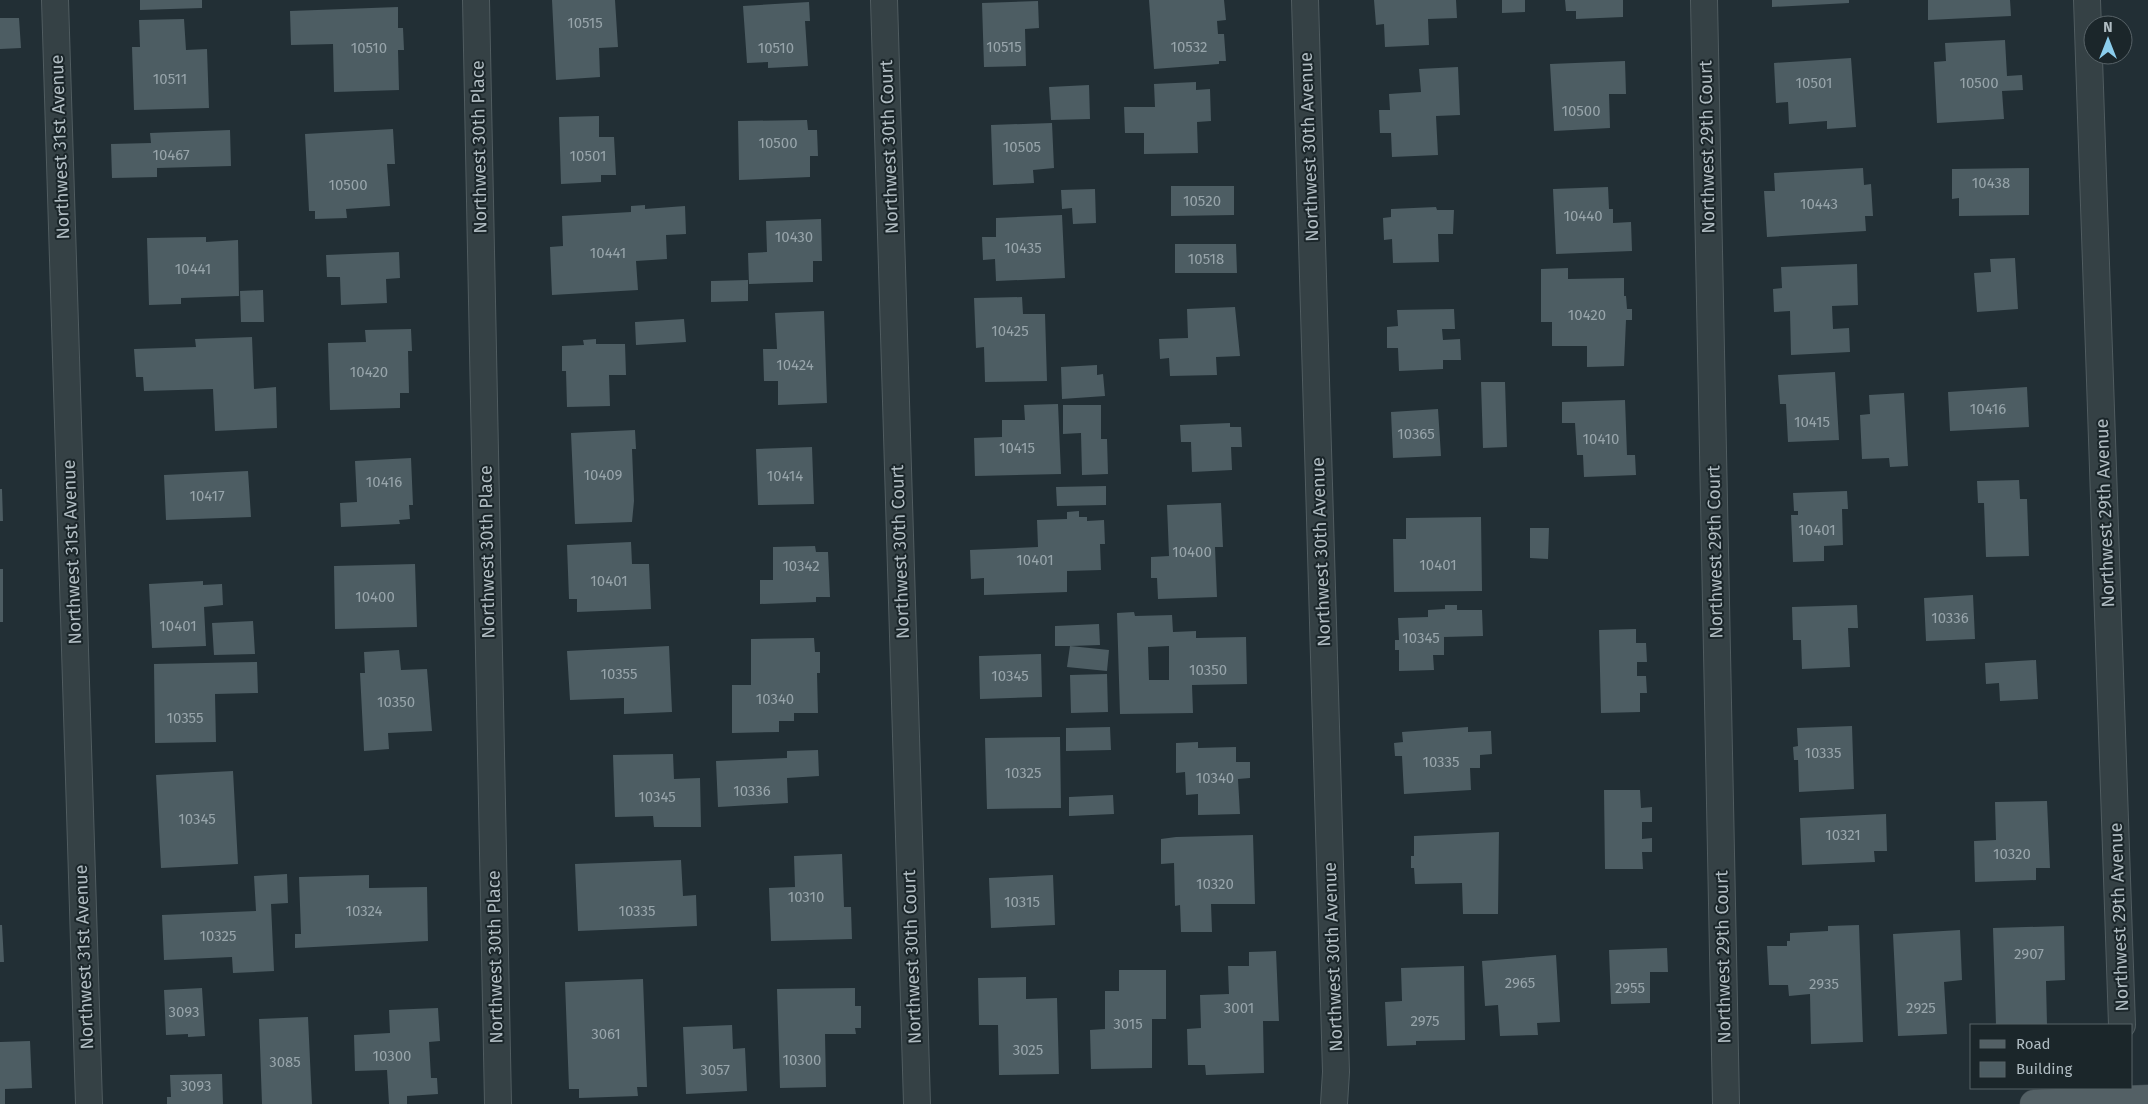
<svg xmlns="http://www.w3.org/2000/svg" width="2148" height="1104" font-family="'Fira Sans',sans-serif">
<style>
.building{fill:#4d5d63;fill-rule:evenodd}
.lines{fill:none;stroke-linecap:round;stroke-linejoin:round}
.minor-casing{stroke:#505c60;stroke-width:28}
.primary-casing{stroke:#3f4a4f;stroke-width:29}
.minor{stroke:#354145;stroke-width:26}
.primary{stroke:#536065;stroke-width:28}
.labels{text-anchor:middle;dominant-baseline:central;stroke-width:4;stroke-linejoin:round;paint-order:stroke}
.number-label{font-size:15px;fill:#97a4aa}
.street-label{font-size:18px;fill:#b0bcc2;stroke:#1b262a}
</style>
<rect width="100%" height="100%" fill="#222f35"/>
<!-- building -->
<path class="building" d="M140 0H202V8L140 10Z
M552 0H615L618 47 599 48 600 77 556 80Z
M1149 0H1224L1226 20 1217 21 1218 34H1224L1226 61H1219V64L1154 69Z
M1374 0H1456L1457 18 1428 19 1429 45 1385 47 1384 24 1376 25Z
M1502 0H1525V12L1502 13Z
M1565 0H1623V17L1576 19V11H1566Z
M1772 0H1849V3L1772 7Z
M1928 0H2010L2011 16 1928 20Z
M1038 1 1039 28 1025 29 1026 66 984 67 982 3Z
M809 2 810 21H805L808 66 768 68V62L747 63 743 6Z
M398 7V28H403L404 50H398L399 90 334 92 333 44 291 45 290 11Z
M0 18H19L21 48 0 49Z
M184 19 186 50 207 49 209 108 134 110 132 47H140L139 20Z
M2005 40 2007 76 2022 75 2023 90 2002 91 2004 119 1937 123 1934 62 1946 61 1945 43Z
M1851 58 1856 127 1827 129V121L1789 124 1788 102 1776 103 1774 63Z
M1625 61 1626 94H1609L1610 128 1554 131 1550 64Z
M1458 67 1460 115 1436 116 1438 155 1392 157 1391 133H1380L1379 110H1390L1389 94 1421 92 1419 69Z
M1196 82V90L1210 89 1211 121 1197 122 1198 153 1144 154V133H1125L1124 107H1155L1154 84Z
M1089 85 1090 119 1051 120 1049 87Z
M599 116V137H614L616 175H601V182L561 184 559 117Z
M807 120 808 130H817L818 156H810V177L739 180 738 121Z
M1052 123 1054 168 1033 170 1034 183 993 185 991 125Z
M393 129 395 164H387L390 206 346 209 347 218 315 219V211H309L305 134Z
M230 130 231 166 157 168V177L112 178 111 144 151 143 150 133Z
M1863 168 1864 185 1871 184 1873 216H1865L1866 231 1767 237 1764 191H1775L1774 173Z
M2029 168V215L1959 216V198L1952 199V169Z
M1171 186H1234V215L1171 216Z
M1608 187 1609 209H1613V223L1631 222 1632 251 1556 254 1553 189Z
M1095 189 1096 223 1073 224 1072 208 1062 209 1061 190Z
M645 205V209L685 206 686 234 666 235 667 259 636 261 638 290 552 295 550 247 563 246 562 216 631 212V206Z
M1436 207 1437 210H1454L1453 234H1438L1439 262 1393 263 1392 239 1384 240 1383 218 1391 217V209Z
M1062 215 1065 278 996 281 995 259 983 260 982 237H996V218Z
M821 219 822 261H813V282L749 284 748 253 767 252 766 221Z
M206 237V242L238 240 239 296 181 298V304L149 305 147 238Z
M1175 244H1236L1237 273H1175Z
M399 252 400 278 386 279 387 303 341 305 340 277H327L326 255Z
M2015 258 2018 309 1977 312 1974 273 1991 272 1990 259Z
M1857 264 1858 305 1832 306 1833 329 1849 328 1850 352 1791 355 1790 311 1774 312 1773 289 1782 288 1781 267Z
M1568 268V279L1624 278V296H1626L1627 309H1632V320H1626L1624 366 1587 367V346H1552V322H1541V269Z
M748 280V301L711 302V281Z
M263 290 264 322H241L240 291Z
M1022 297 1023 314H1045L1047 381 985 382 984 347 976 348 974 298Z
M1235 307 1240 356 1216 357 1217 375 1170 376 1169 358 1160 359 1159 339 1188 338 1187 309Z
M1454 309 1455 329H1442L1443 340 1460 339 1461 360H1443V369L1399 371 1398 348H1387V327L1398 326 1397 310Z
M824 311 827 403 778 405V381H764L763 349H777L775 313Z
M684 319 686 342 636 345 635 322Z
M411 329 412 351H408L409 393H400V408L330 410 328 343 366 342 365 330Z
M252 337 254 389 276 387 277 428 215 431 213 389 144 391 143 377H136L134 349 196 347 195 339Z
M596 339V344H625L626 375H609L610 406 567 407 566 371H562V346L584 345 583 340Z
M1097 365V375L1103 374 1105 396 1062 399 1061 367Z
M1835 372 1839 440 1788 442 1786 404H1780L1778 375Z
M1481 382H1505L1507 447 1483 448Z
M2027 387 2029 427 1950 431 1948 392Z
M1904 393 1908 466 1890 467 1889 458 1862 459 1860 415 1870 414 1869 395Z
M1625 400 1627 455H1635L1636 475 1584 477 1583 455H1577L1575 423H1562V402Z
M1058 404 1061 474 975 476 974 438 1002 437V420H1025L1024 405Z
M1063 405H1101V439H1107L1108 474 1082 475 1081 433 1063 434Z
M1438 409 1441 456 1393 458 1391 412Z
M1230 423V427H1241L1242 447H1231L1232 470 1192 472 1191 442H1181L1180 425Z
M635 430 636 449H632L634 501 632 522 575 524 571 433Z
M812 447 814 504 758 505 756 449Z
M411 458 413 505H409L410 519 399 520 400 524 341 527 340 503 357 502 355 461Z
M248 471 251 517 166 520 164 475Z
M2019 480 2020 499H2027L2029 556 1986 557 1984 503H1978L1977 481Z
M1106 486V505L1057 506 1056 487Z
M0 489H2L3 521H0Z
M1847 491 1848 509H1842L1843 545 1824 546V561L1793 562 1791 515H1798V511H1794L1793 493Z
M1221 503 1223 547H1215L1217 597 1158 599 1157 578H1151V557L1169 556 1167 505Z
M1079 511V517H1087V521L1104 520 1105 544H1100L1101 570 1067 571V592L984 595V578L971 579 970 550 1038 547 1037 520 1067 519V512Z
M1481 517 1482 591 1394 592 1393 539H1406V518Z
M1530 528H1549L1548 559 1530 558Z
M631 542 632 564H649L651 609 577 612V599H569L567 545Z
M815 546 816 552H828L830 597H816V602L760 604V580H773V547Z
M415 564 417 627 335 629 334 566Z
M0 569H3V622H0Z
M203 581V585L222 584 223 605 204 607 206 646 152 648 149 584Z
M1973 595 1975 639 1926 641 1924 598Z
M1445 605H1457V610H1482L1483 636 1444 637V655H1433L1434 670 1399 671V650H1395V640H1399L1398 618 1428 617V610L1445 609Z
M1857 605 1858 628H1848L1850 667 1802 669 1801 640H1793L1792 607Z
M1134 612 1135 616 1172 615 1173 632 1196 631V638L1246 637 1247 684 1192 685 1193 713 1120 714 1117 613ZM1169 646V680H1149L1148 647Z
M253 621 255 654 214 655 212 623Z
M1099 624 1100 645 1070 646 1109 650 1107 671 1067 667 1070 646H1055V626Z
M1636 629V643H1646L1647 662H1637V676H1646L1647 693H1640V712L1601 713 1599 630Z
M814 638 815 652H820V673H817L818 713H794V721H779V732L732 733V685H751V639Z
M669 646 672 712 624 714V698L570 700 567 651Z
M399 650 401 670 427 669 432 731 388 733 389 749 364 751 360 673H365L364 652Z
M1041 654 1042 697 980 699 979 656Z
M2036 660 2038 699 2000 701 1999 683 1986 684 1985 663Z
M257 662 258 693 215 694 216 742 155 743 154 664Z
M1107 674 1108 712 1071 713 1070 675Z
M1852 726 1854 789 1799 792 1798 760H1794L1793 747 1798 746 1797 728Z
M1110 727 1111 750 1066 751V728Z
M1468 727V732L1491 731 1492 754 1480 755V768H1470L1471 790 1404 794 1402 756H1395L1394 743 1403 742 1402 732Z
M1060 737 1061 808 987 809 985 738Z
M1198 742V748L1236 747V762H1250V778L1238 779 1240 814 1198 815V794L1186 795 1185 772 1176 773V743Z
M818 750 819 776 787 778 788 803 718 807 716 761 787 758V751Z
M673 754 674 779 700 778 701 827H654L653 816 615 817 613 755Z
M233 771 238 864 161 868 156 775Z
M1604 790H1640L1641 808 1652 807V822H1642V839L1652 838V852H1642L1643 869H1605Z
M1113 795 1114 814 1069 816V797Z
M2047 801 2050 868H2036V880L1975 882 1974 841 1996 840 1995 802Z
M1886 814 1887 851H1874L1875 862 1802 865 1800 818Z
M1499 832 1498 914H1463L1462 883 1415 884 1414 868H1411V856H1414V836Z
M1253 835 1255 904H1211L1212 932H1181L1180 905 1175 906 1174 863 1161 864V839L1176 837Z
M842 854 844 907H851L852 939 771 941 769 888 795 887 794 856Z
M681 860 683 896 696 895 697 926 578 931 575 864Z
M287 874 288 903 271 904 274 971 233 973 232 957 164 960 162 915 256 911 254 876Z
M369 875V888L427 887 428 941 295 948V934H301L299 877Z
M1053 875 1055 925 991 928 989 878Z
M0 925H2L4 962H0Z
M1859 925 1863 1042 1811 1044 1810 994 1789 996 1788 985H1769L1767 946H1787V941H1790V933L1828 931V926Z
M2064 926 2065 980 2046 981 2047 1025H1996L1993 928Z
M1960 930 1962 980 1944 982 1947 1034 1898 1036 1893 934Z
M1667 948 1668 972H1650V1003L1611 1004 1609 950Z
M1276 951 1279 1021H1263L1264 1073 1206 1075 1205 1065H1188L1187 1029 1201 1028 1200 995 1229 994 1228 966H1249V952Z
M1556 955 1560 1022 1537 1023 1538 1035 1500 1036 1498 1005 1485 1006 1482 961Z
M1464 966 1465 1040 1416 1041V1045L1387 1046 1385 1002 1402 1001 1401 968Z
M1119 970H1166V1019H1152V1068L1091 1069 1090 1030 1105 1029V991H1119Z
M1026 977V999L1057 998 1059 1074 999 1075 998 1025H979L978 978Z
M643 979 647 1087H637L638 1096 579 1098V1089H569L565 982Z
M202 988 205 1036 188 1037V1034L166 1035 164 990Z
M855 988V1006H861V1028H855L856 1034H825L826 1087 780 1088 777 989Z
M438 1008 440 1041 429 1042 431 1078H437L438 1094 407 1096V1104H389L387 1070 355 1071 354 1035 390 1033 389 1010Z
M308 1017 312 1104H262L259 1019Z
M732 1025 733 1049 745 1048 747 1091 686 1094 683 1027Z
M30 1041 32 1088 5 1089V1104H0V1042Z
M222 1074 223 1104H167V1097H171L170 1075Z"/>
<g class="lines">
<defs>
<path id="minor" d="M55 0 89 1104
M476 0 498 1104
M884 0 917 1104
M1305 0 1336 1072 1334 1104
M1704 0 1726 1104
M2087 0 2122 1025"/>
<path id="primary" d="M2034 1104 2148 1099"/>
</defs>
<!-- minor casing -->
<use href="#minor" class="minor-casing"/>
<!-- primary casing -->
<use href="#primary" class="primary-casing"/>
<!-- minor -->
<use href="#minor" class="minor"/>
<!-- primary -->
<use href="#primary" class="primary"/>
</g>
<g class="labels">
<!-- number labels -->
<g class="number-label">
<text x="585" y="23">10515</text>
<text x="1004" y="47">10515</text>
<text x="1189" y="47">10532</text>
<text x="369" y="48">10510</text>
<text x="776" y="48">10510</text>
<text x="170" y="79">10511</text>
<text x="1814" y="83">10501</text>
<text x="1979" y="83">10500</text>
<text x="1581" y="111">10500</text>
<text x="778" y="143">10500</text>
<text x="1022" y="147">10505</text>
<text x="171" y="155">10467</text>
<text x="588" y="156">10501</text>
<text x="1991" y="183">10438</text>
<text x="348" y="185">10500</text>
<text x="1202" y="201">10520</text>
<text x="1819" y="204">10443</text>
<text x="1583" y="216">10440</text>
<text x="794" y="237">10430</text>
<text x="1023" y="248">10435</text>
<text x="608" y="253">10441</text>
<text x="1206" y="259">10518</text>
<text x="193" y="269">10441</text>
<text x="1587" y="315">10420</text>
<text x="1010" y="331">10425</text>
<text x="795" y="365">10424</text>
<text x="369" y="372">10420</text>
<text x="1988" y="409">10416</text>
<text x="1812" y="422">10415</text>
<text x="1416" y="434">10365</text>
<text x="1601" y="439">10410</text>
<text x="1017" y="448">10415</text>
<text x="603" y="475">10409</text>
<text x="785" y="476">10414</text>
<text x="384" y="482">10416</text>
<text x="207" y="496">10417</text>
<text x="1817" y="530">10401</text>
<text x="1192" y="552">10400</text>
<text x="1035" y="560">10401</text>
<text x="1438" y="565">10401</text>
<text x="801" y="566">10342</text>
<text x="609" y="581">10401</text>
<text x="375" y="597">10400</text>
<text x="1950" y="618">10336</text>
<text x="178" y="626">10401</text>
<text x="1421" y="638">10345</text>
<text x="1208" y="670">10350</text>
<text x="619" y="674">10355</text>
<text x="1010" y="676">10345</text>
<text x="775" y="699">10340</text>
<text x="396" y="702">10350</text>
<text x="185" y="718">10355</text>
<text x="1823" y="753">10335</text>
<text x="1441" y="762">10335</text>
<text x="1023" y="773">10325</text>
<text x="1215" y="778">10340</text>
<text x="752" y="791">10336</text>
<text x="657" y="797">10345</text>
<text x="197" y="819">10345</text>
<text x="1843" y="835">10321</text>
<text x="2012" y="854">10320</text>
<text x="1215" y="884">10320</text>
<text x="806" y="897">10310</text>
<text x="1022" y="902">10315</text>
<text x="364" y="911">10324</text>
<text x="637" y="911">10335</text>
<text x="218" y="936">10325</text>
<text x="2029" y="954">2907</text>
<text x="1520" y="983">2965</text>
<text x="1824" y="984">2935</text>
<text x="1630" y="988">2955</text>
<text x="1239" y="1008">3001</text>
<text x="1921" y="1008">2925</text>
<text x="184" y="1012">3093</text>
<text x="1425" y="1021">2975</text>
<text x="1128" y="1024">3015</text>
<text x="606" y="1034">3061</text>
<text x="1028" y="1050">3025</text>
<text x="392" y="1056">10300</text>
<text x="802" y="1060">10300</text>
<text x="285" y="1062">3085</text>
<text x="715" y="1070">3057</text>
<text x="196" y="1086">3093</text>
</g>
<!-- street labels -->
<g class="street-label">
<text transform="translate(60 147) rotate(-92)">Northwest 31st Avenue</text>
<text transform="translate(479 147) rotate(-91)">Northwest 30th Place</text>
<text transform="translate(889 147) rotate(-92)">Northwest 30th Court</text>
<text transform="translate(1309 147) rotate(-92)">Northwest 30th Avenue</text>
<text transform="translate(1707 147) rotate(-91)">Northwest 29th Court</text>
<text transform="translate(2105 513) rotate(-92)">Northwest 29th Avenue</text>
<text transform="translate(72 552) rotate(-92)">Northwest 31st Avenue</text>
<text transform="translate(487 552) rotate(-91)">Northwest 30th Place</text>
<text transform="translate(900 552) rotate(-92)">Northwest 30th Court</text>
<text transform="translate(1321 552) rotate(-92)">Northwest 30th Avenue</text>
<text transform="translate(1715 552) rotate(-91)">Northwest 29th Court</text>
<text transform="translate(2119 917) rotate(-92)">Northwest 29th Avenue</text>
<text transform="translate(84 957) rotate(-92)">Northwest 31st Avenue</text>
<text transform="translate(495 957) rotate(-91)">Northwest 30th Place</text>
<text transform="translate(912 957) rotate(-92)">Northwest 30th Court</text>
<text transform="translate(1333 957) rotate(-92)">Northwest 30th Avenue</text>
<text transform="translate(1723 957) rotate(-91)">Northwest 29th Court</text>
</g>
</g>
<!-- legend -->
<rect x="1970" y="1024" width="162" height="65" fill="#1b262a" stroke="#576267"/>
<rect x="1980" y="1040" width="25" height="8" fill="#536065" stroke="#576267"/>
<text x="2016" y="1049" font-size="15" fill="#b0bcc2">Road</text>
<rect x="1980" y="1062" width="25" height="15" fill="#4d5d63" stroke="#576267"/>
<text x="2016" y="1074" font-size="15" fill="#b0bcc2">Building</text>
<!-- north arrow -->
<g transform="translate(2108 40)"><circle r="24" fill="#1b262a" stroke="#576267"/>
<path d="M0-4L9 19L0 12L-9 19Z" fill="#8bcdec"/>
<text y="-8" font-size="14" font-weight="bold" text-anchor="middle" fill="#b0bcc2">N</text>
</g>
</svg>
